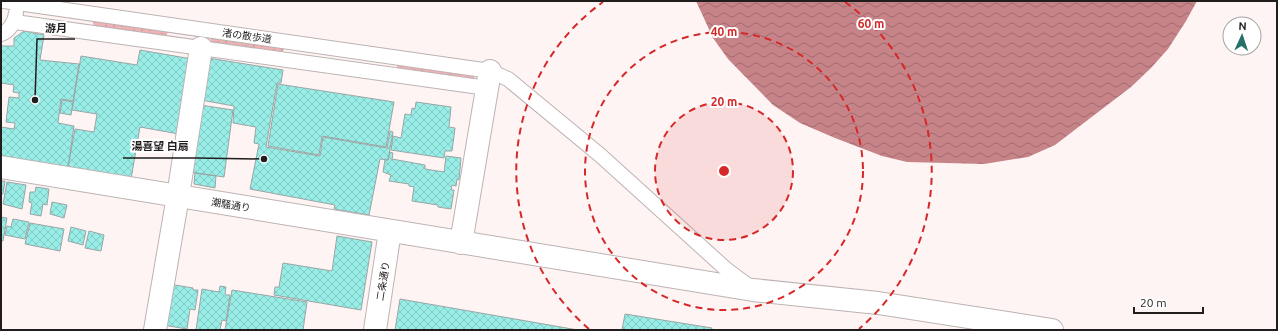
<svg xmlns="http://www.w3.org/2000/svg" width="1278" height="331" font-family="Ubuntu,'Noto Sans JP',sans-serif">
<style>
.grass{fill:url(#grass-dots)}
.water{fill:url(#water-waves)}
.building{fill:url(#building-cross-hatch);stroke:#9aa5a4}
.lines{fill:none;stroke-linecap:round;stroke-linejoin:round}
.lane-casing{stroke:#beb3b3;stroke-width:16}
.street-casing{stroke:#beb3b3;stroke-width:24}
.lane{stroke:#fff;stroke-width:14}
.street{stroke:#fff;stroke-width:22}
.ring{fill:none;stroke:#d62828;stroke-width:2;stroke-dasharray:7 5}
.labels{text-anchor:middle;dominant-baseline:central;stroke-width:4;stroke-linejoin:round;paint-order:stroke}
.street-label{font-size:10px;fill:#211d1d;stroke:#fff}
.centre{fill:#d62828;stroke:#fff;stroke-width:2}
.ring-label{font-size:12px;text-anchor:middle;font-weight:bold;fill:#d62828;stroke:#fff;stroke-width:4;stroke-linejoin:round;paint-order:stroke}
.leader{fill:none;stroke:#211d1d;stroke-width:1.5}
.callout-dot{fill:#211d1d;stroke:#fff;stroke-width:1.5}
.callout-label{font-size:11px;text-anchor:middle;font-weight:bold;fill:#211d1d;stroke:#fff;stroke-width:4;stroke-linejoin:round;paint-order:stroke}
</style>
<defs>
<pattern id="grass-dots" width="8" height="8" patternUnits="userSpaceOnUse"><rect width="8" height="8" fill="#f2b1b5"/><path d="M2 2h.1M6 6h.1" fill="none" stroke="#cf989b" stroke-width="1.8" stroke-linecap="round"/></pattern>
<pattern id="water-waves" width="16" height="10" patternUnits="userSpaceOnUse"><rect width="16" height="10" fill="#c78488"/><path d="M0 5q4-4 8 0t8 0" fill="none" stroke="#a16b6f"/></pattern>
<pattern id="building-cross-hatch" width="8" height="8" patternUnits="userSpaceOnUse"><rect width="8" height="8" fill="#98ede7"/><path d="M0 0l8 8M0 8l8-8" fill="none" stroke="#83cbc6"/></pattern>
</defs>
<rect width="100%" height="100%" fill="#fef4f4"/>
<!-- grass -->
<path class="grass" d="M95 20 165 29 168 32 166 37 94 26 93 23Z
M212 37 285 48 282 52 212 42 210 40Z
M397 64 475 75V77L473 79 397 68Z"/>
<!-- water -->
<path class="water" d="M696 1H1197L1186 21 1168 49 1151 68 1131 87 1055 145 1028 157 984 164 907 162 882 156 835 138 800 123 773 105 728 59 713 38Z"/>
<!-- building -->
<path class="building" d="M24 31 44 35 40 60 79 64 73 101 61 99 58 123 74 126 68 168 1 157V127L14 129 15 123 6 122 9 97 19 98V93L13 92 14 85 1 83V46H14V38Z
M140 50 192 59 179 134 140 127 131 179 68 167 75 129 94 132 97 114 72 110 81 56 137 65Z
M208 58 283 70 281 83H277L266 147 320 156 323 137 387 148 390 131 393 132 388 160 380 159 369 215 334 209 335 205 250 189 259 144 254 143 256 127 233 123 234 106 201 100Z
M278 84 394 102 386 147 322 136 319 155 268 146Z
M62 100 73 102 71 115 60 113Z
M416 102 451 107 449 127 455 128 452 151H445L444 158 391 150 393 136 401 138 405 114 411 115 412 108 415 109Z
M200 105 233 110 224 177 190 172Z
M390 152 393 153 392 159 425 165V169L444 172 446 156 461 158 459 180 457 179 456 186 452 185 451 190H454L451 209 438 207V205L412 201 414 187 409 186V184L389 181 391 175 383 172 385 160H388Z
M195 173 216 176 215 188 194 184Z
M1 181H5L3 194H1Z
M7 182 26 185 22 209 3 204Z
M36 187 49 189 47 205 43 204 41 216 30 214 32 203 29 202 30 192H35Z
M52 202 67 205 64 218 50 214Z
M1 217 7 218 3 241 1 240Z
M13 219 29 222 25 239 5 235 7 226 11 227Z
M30 223 64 229 60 251 25 244Z
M71 227 86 231 83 245 68 241Z
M89 231 104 235 101 251 85 248Z
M337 236 372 242 361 310 274 295 275 287H279L283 263 332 271Z
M169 284 193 288V290H198L195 310 190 309 187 329 163 325Z
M220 286 226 287 225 293 226 295H230L226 321 222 320 220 330H196L202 289 219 292Z
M232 290 307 302 303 330H225Z
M400 299 578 330H395Z
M625 314 712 328 711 330H622Z"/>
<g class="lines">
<defs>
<path id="lane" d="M4 1 490 71 508 79 600 155 727 270 750 287
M15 22 487 88
M1 34C10 31 15 21 16 13"/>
<path id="street" d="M1 167 753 290 878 303 1052 330
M461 243 490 71
M155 330 178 196 201 48
M375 330 390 231"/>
</defs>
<!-- lane casing -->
<use href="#lane" class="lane-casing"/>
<!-- street casing -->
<use href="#street" class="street-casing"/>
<!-- lane -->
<use href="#lane" class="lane"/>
<!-- street -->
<use href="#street" class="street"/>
</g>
<!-- distance rings -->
<circle cx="724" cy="171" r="69" fill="#d62828" fill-opacity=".12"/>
<g class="ring">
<circle cx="724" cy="171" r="69"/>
<circle cx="724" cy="171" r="139"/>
<path d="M589 329A208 208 0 0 1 603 2M845 2A208 208 0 0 1 859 329"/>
</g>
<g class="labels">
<!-- street labels -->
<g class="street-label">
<text transform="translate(247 36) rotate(8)">渚の散歩道</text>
<text transform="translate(231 205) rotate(9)">潮騒通り</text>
<text transform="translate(383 281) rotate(-81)">二条通り</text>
</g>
</g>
<circle cx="724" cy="171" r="6" class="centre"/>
<g class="ring-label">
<text x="871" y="28">60 m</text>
<text x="724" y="36">40 m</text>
<text x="724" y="106">20 m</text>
</g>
<!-- callouts -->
<path class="leader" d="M35 100L37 39H75M264 159L197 158H123"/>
<g class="callout-dot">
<circle cx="35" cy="100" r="4"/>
<circle cx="264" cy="159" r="4"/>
</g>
<g class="callout-label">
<text x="56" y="32">游月</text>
<text x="160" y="150">湯喜望 白扇</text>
</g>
<!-- border -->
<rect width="1278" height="331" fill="none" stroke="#211d1d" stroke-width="4"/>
<!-- north arrow -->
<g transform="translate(1242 36) rotate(3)"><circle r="19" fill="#ffffff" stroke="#a6a5a5"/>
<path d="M0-3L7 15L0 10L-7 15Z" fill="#26706c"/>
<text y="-6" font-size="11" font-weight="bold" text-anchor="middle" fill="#211d1d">N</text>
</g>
<!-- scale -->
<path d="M1134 307v6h69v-6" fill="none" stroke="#211d1d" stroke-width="2"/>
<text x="1140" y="307" font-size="12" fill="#211d1d" stroke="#ffffff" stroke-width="3" paint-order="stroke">20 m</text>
</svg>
